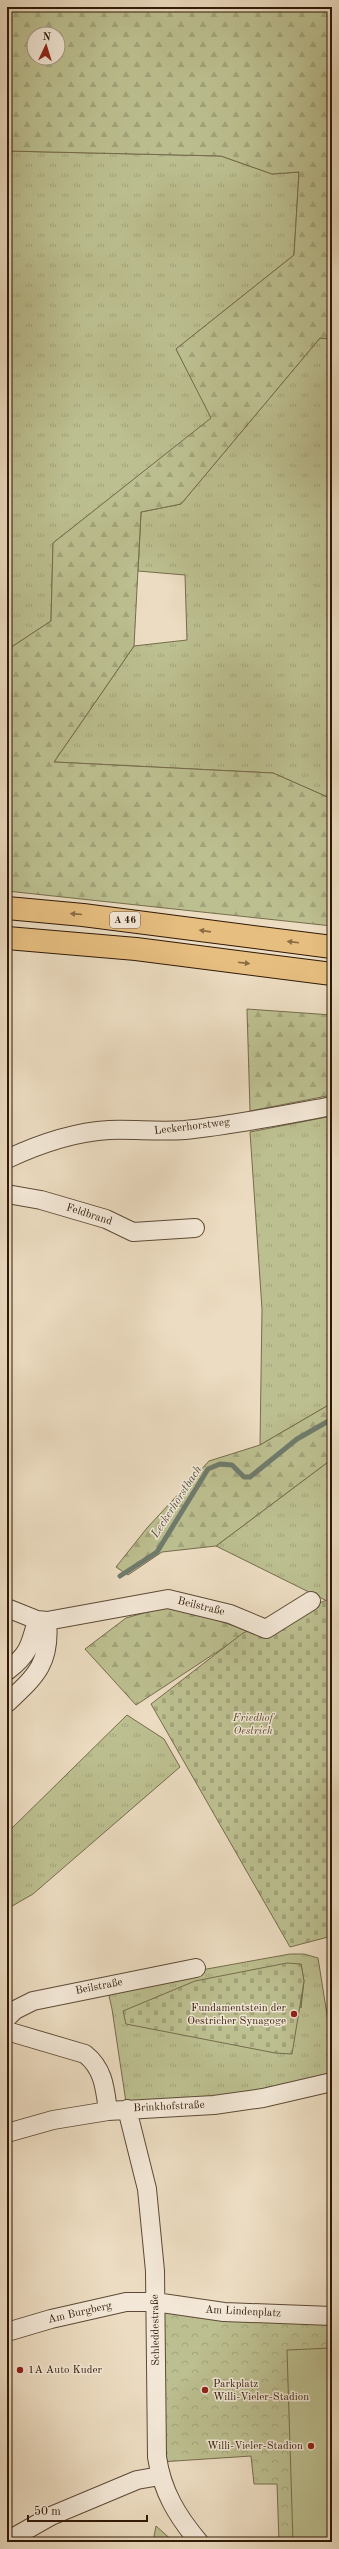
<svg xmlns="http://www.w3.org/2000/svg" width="339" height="2549" font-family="'Old Standard TT',serif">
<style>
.grass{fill:url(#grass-tufts);stroke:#766c4c;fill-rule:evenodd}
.forest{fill:url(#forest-firs);stroke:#766c4c;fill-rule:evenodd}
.cemetery{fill:url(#cemetery-stones);stroke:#766c4c}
.park{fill:url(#park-crowns);stroke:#766c4c}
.garden{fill:#bcbf90;stroke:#766c4c}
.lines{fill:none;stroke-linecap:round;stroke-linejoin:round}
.stream{stroke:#6f7b6c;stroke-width:5}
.minor-casing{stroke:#5e4a36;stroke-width:20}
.highway-casing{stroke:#2f1907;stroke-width:24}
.minor{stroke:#f3e8d7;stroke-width:18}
.highway{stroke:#e6be80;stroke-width:22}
.oneway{fill:#8a6c44}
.poi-dot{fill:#8f2418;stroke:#f3e8d7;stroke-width:1.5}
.labels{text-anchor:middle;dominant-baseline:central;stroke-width:3;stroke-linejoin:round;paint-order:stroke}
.shield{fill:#f3e8d7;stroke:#6a5745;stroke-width:1}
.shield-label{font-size:10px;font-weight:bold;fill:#2f1907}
.street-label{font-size:11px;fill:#2f1907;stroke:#f3e8d7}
.park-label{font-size:11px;font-style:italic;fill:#594b30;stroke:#f3e8d7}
.poi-label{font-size:11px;fill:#2f1907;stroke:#f3e8d7;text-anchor:end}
.water-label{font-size:12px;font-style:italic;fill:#545242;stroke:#f3e8d7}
</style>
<defs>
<pattern id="grass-tufts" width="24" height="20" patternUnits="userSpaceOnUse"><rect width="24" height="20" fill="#bcbf90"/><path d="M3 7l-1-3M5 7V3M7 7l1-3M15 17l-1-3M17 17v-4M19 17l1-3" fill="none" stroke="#a2a47b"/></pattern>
<pattern id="forest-firs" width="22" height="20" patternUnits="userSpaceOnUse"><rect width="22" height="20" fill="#bcbf90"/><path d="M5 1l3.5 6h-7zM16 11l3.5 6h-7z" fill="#a2a47b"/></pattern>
<pattern id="cemetery-stones" width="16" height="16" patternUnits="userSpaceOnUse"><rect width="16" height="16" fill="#bcbf90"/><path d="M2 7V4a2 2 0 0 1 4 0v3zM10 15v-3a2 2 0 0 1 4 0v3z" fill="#a2a47b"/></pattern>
<pattern id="park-crowns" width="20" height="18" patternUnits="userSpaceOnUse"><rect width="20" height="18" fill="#bcbf90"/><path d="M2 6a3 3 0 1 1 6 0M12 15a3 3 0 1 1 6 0" fill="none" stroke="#a2a47b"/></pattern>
</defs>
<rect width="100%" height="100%" fill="#ecdcc1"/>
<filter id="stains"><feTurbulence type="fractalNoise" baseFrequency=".005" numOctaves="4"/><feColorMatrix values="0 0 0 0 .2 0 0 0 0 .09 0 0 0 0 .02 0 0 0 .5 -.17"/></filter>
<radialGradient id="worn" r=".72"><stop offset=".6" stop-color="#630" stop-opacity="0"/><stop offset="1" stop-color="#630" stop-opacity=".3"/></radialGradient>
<!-- grass -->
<path class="grass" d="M7 151 221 156 272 174 299 172 294 255 176 349 212 418 53 543 51 621 7 650Z
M320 338 332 339V799L273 773 54 762 134 646 187 640 185 575 138 571 141 512 181 504Z
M332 1116V1403L260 1445 262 1309 250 1132Z
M332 1459V1598L327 1601 216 1546Z
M127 1715 164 1739 180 1767 33 1894 7 1909V1833Z
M290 1954H304L318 1958 332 2046V2081L127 2109 112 2009 107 1987ZM301 1964 304 1981 301 2008Z"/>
<!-- forest -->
<path class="forest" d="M7 7H332V339L320 338 181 504 141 512 134 646 54 762 273 773 332 799V926L7 891V650L51 621 53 543 211 418 176 349 294 255 299 172 272 174 221 156 7 151ZM34 34H58V58H34Z
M247 1009 332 1015V1095L250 1111Z
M332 1403V1459L216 1546 162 1552 128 1575 116 1567 147 1528 209 1461 260 1445Z
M172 1605 249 1631 136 1705 85 1649 126 1618Z
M156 2526 174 2542H153Z"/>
<!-- cemetery -->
<path class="cemetery" d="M332 1598V1936L290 1947 151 1704 243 1633Z
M287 1963 301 1964 304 1981 292 2054 275 2053 126 2024 123 2011 195 1981Z"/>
<!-- park -->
<path class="park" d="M157 2304 332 2318V2542H279L277 2484H254L251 2456 160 2462Z"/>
<!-- garden -->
<path class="garden" d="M332 2348V2542H293L287 2350Z"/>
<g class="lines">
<!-- stream -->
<path class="stream" d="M120 1576 157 1552 208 1469 220 1464 232 1465 244 1477H250L297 1439 332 1419"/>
<defs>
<path id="minor" d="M7 1159C39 1144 73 1132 109 1130 134 1129 159 1132 185 1130 234 1125 284 1115 332 1106
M7 1194 41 1200 106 1219 133 1232 195 1228
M7 1608 37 1620 47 1621 168 1599 230 1614 266 1629 311 1601
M7 1671C29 1654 30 1646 37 1620
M7 1703C36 1676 51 1663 47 1621
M7 2018 15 2010 33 2001 196 1968
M7 2031 85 2054C104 2069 105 2089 108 2111
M127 2109 147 2189 155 2271 157 2457C162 2491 177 2516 199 2542
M7 2133 53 2120 108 2111 214 2105 263 2098 332 2082
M7 2332 51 2319 126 2302H155L224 2312 332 2316
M7 2541 51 2516 137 2480 160 2476"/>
<path id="highway" d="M7 908 83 915 332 947
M7 938 136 949 332 974"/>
</defs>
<!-- minor casing -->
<use href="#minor" class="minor-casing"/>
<!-- highway casing -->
<use href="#highway" class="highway-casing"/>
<!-- minor -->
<use href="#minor" class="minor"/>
<!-- highway -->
<use href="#highway" class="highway"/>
</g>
<!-- one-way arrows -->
<defs><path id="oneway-solid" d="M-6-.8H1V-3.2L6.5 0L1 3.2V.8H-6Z"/></defs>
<g class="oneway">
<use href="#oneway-solid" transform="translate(76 914) rotate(-175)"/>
<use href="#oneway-solid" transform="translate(205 931) rotate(-172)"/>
<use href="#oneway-solid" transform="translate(293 942) rotate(-173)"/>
<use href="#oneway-solid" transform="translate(244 963) rotate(7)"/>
</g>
<!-- markers -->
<g class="poi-dot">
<circle cx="294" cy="2014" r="4"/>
<circle cx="20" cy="2370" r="4"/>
<circle cx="205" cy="2390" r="4"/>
<circle cx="311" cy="2446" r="4"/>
</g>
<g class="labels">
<!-- shield labels -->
<rect class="shield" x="110" y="912" width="30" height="16" rx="3"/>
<g class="shield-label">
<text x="125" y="920">A 46</text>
</g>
<!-- street labels -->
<g class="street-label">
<text transform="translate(192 1127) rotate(-7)">Leckerhorstweg</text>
<text transform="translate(89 1215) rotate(18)">Feldbrand</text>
<text transform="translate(201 1607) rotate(14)">Beilstraße</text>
<text transform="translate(99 1987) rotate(-11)">Beilstraße</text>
<text transform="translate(169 2107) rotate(-3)">Brinkhofstraße</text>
<text transform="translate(243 2312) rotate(3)">Am Lindenplatz</text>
<text transform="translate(80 2313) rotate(-13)">Am Burgberg</text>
<text transform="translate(156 2330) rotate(-91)">Schleddestraße</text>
</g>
<!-- park labels -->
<g class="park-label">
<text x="253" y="1718">Friedhof<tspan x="253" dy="13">Oestrich</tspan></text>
</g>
<!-- poi labels -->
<g class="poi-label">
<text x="286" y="2008">Fundamentstein der<tspan x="286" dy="13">Oestricher Synagoge</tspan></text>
<text x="28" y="2370" text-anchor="start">1A Auto Kuder</text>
<text x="213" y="2384" text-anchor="start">Parkplatz<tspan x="213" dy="13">Willi-Vieler-Stadion</tspan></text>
<text x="303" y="2446">Willi-Vieler-Stadion</text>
</g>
<!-- water labels -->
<g class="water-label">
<text transform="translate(177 1502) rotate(-57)">Leckerhorstbach</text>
</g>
</g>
<!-- margin -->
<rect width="339" height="2549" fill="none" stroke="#ecdcc1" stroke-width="24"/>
<rect x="8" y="8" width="323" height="2533" fill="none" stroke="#2f1907" stroke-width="2"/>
<rect x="12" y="12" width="315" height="2525" fill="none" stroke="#2f1907"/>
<!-- north arrow -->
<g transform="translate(46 46) rotate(4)"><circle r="19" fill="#f3e8d7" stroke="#a59584"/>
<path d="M0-3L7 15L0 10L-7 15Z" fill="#8f2418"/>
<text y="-6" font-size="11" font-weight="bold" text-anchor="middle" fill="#2f1907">N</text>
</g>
<!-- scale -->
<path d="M28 2515v6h119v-6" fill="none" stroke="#2f1907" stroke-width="2"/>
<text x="34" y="2515" font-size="12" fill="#2f1907" stroke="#f3e8d7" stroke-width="3" paint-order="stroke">50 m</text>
<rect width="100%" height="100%" filter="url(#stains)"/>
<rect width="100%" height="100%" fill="url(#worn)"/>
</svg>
